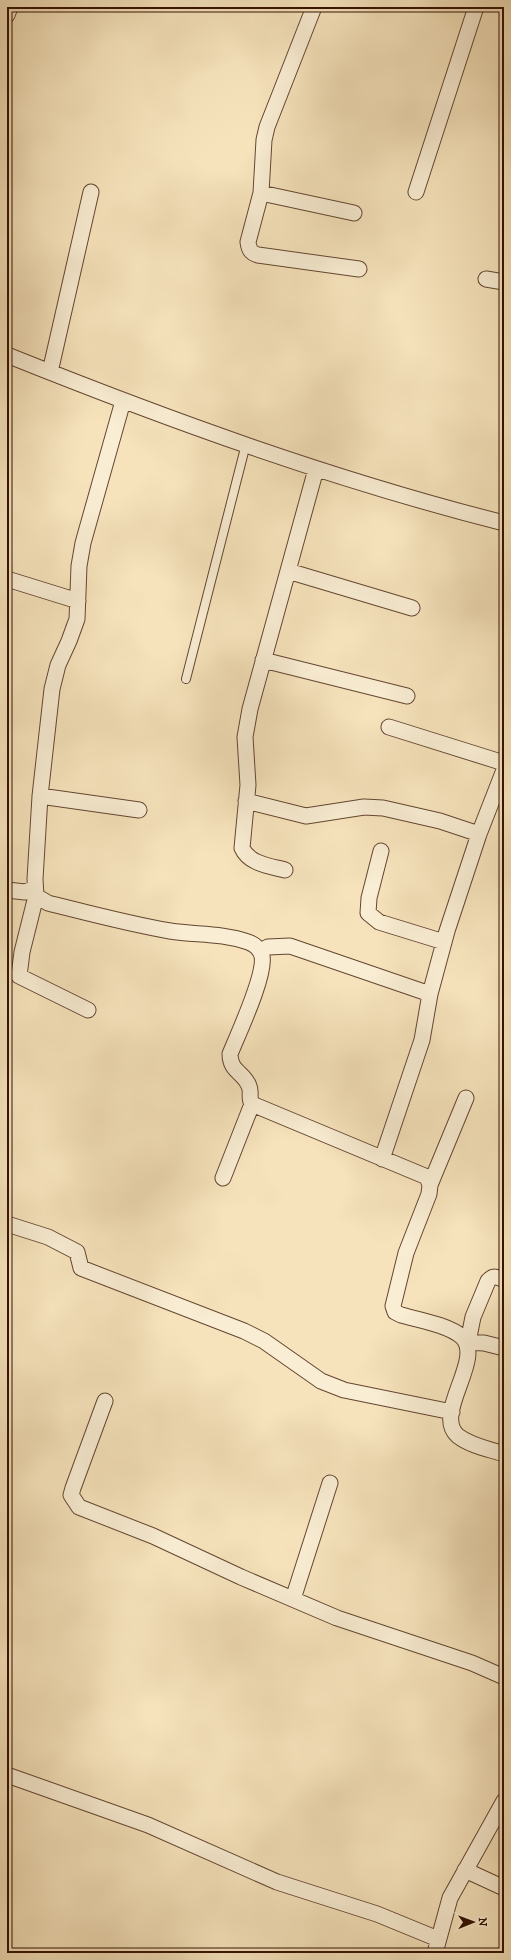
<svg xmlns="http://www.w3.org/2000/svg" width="511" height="1960" font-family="'IM FELL DW Pica',serif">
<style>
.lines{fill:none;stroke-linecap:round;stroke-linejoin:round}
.lane-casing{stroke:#644630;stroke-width:10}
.street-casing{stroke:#644630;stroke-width:17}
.lane{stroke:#f9edd3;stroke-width:8}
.street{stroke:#f9edd3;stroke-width:15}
</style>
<rect width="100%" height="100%" fill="#f6e3bc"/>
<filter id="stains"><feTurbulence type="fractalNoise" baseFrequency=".005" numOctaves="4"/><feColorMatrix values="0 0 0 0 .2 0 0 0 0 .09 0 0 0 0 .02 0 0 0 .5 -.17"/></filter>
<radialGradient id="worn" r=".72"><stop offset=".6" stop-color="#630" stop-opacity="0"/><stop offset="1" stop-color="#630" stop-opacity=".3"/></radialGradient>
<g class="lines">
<defs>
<path id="lane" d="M186 679 246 444"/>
<path id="street" d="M314 7 267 127 264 140 261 193 248 242C249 250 251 253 258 255L359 269
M7 15 10 7
M416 192 476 7
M261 193 354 213
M486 279 504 282
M7 355C169 420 334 480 504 523
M50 372 91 192
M123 401 83 543 79 566 77 619 69 641 58 665 52 689 40 796 35 879 36 896 48 903C88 913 129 924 170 931 196 935 222 933 248 942 254 944 260 949 262 956 266 975 238 1034 230 1054 230 1072 244 1072 249 1086 252 1092 248 1098 252 1104L427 1177 430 1185 429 1194 406 1253 393 1306 395 1312 401 1315C419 1320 449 1325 462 1337 485 1359 432 1414 458 1436 471 1446 489 1449 504 1454
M288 571 412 608
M7 579 78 601
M263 660 407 696
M389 727 504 763
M40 796 139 810
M246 801 306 816 364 807 383 808 440 821 479 834
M381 851 369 898 368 913 379 922 444 942
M285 870C270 866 249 864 242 848L248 785 245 737 250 709 316 469
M7 890 25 892 35 888
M36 896 22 952 19 976 88 1010
M260 951 268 947 290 946 430 994
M382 1159 422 1040 430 994 447 931 479 834 504 770
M223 1178 252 1104
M430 1185 466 1098
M7 1224 48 1237 77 1252 81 1268 244 1331 264 1341 321 1381 344 1390 452 1412
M466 1342 484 1343 504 1348
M468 1342 473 1317 488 1281C493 1275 498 1277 504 1280
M105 1401 73 1488 71 1495 79 1507 153 1536 241 1577 337 1618 472 1663 504 1677
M293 1599 330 1483
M7 1775 148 1825 277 1882 377 1914 438 1939
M465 1870 504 1888
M435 1953 450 1898 504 1801"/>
</defs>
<!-- lane casing -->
<use href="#lane" class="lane-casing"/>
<!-- street casing -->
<use href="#street" class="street-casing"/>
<!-- lane -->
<use href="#lane" class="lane"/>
<!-- street -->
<use href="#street" class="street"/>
</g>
<!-- margin -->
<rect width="511" height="1960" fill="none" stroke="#f6e3bc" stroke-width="24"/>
<rect x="8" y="8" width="495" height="1944" fill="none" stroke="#331202" stroke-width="2"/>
<rect x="12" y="12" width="487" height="1936" fill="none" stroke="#331202"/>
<!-- north arrow -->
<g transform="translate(473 1922) rotate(89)" stroke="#f9edd3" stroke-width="3" paint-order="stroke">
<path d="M0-3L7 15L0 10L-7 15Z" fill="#331202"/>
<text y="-6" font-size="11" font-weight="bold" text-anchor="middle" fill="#331202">N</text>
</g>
<rect width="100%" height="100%" filter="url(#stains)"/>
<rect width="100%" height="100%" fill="url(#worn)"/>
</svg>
